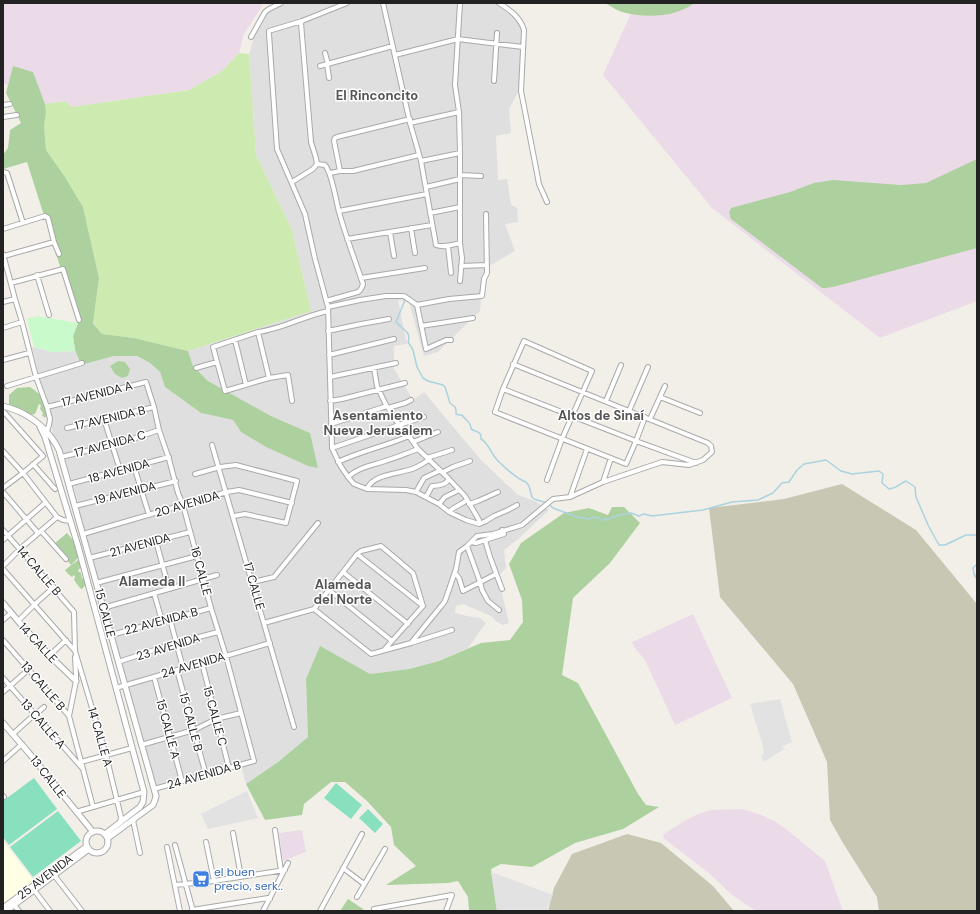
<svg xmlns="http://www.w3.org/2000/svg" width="980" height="914" font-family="'DM Sans',sans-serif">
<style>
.residential{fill:#e0dfdf}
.industrial{fill:#ebdbe8}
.education{fill:#ffffe5}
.construction{fill:#c7c7b4}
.grass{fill:#cdebb0}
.forest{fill:#add19e}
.park{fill:#c8facc}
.pitch{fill:#88e0be}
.parking{fill:#e2e2e2}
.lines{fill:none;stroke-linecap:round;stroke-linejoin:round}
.stream{stroke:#aad3df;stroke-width:1.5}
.minor-casing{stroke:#a9a9a9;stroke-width:6}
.tertiary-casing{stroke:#a9a9a9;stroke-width:7}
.minor{stroke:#fff;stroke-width:4}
.tertiary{stroke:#fff;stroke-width:5}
.labels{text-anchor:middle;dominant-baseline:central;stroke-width:3;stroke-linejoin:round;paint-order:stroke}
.street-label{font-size:12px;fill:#222;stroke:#fff}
.shop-label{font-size:12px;fill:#366cbe;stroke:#fff;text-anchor:start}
.neighbourhood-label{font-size:13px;font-weight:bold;fill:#555;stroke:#fff}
</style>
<rect width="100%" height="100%" fill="#f2efe9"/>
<!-- residential -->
<path class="residential" d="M287 3H494L524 25 520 89 509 109 511 133 496 136 498 180 507 179 511 205 517 208 518 222 505 224 515 251 484 269 480 311 438 352 424 356 409 302 398 300 407 344 394 346V369L413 400 424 392 480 459 518 495 535 501 549 510 517 540 504 550 506 568 500 574 502 593 509 623 503 625 497 622 491 616 463 604 456 606 455 613 467 616 480 618 486 623 480 631 474 640 468 648 439 661 409 669 370 674 354 666 306 679 308 737 278 762 246 784 240 763 155 788 65 457 54 437 32 347 53 352 75 351 81 365 114 356H137L150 363 160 372 165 387 201 413 233 420 241 432 266 447 308 466 310 433 271 416 208 381 193 366 188 351 311 311 292 230 256 155 249 54 255 34 267 13 272 10Z"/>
<!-- industrial -->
<path class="industrial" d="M3 3H262V6L244 34 239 53 222 71 189 90 72 107 65 101 45 104 32 72 13 66 8 86 3 83Z
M618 3H977V301L880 338 712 208 603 75 632 11Z
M693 614 732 698 675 725 645 660 634 647 632 642Z
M742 809 761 815 776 822 786 829 825 861 843 911H756L732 895 709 873 663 838 664 834 686 820 698 814 711 810Z
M302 830 306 852 283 861 279 833Z"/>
<!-- education -->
<path class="education" d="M3 841 34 881 3 905Z"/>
<!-- construction -->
<path class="construction" d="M842 484 916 530 977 604V911H879L877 897 843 843 830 820 827 762 793 684 720 597 709 508 784 499Z
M627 834 661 843 713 886 734 911H548L554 888 572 854Z"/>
<!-- grass -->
<path class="grass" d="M239 53 249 54 256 155 292 230 311 311 188 351 134 338 102 334 93 322 99 278 83 207 65 177 46 150 44 126 46 112 45 104 65 101 72 107 189 90 222 71Z"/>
<!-- forest -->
<path class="forest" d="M605 3H694C676 18 643 18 622 12 616 10 611 6 605 3Z
M13 66 33 72 45 104 46 112 44 126 46 150 65 177 83 207 99 278 93 323 102 334 134 338 188 351 193 366 208 381 271 416 310 433 318 468 308 466 266 447 241 432 233 420 201 413 165 387 160 372 150 363 137 356H114L81 365 75 350 73 336 78 323 27 162 3 169V155L8 148 10 130 21 123 6 93Z
M977 159V248L833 287 826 288H822L731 219 729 213 731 208 790 192 814 183 833 180 901 185 926 183Z
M118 361 125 362 130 369 128 376 122 378 115 374 110 366Z
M30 387C43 396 43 398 48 413L45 418 42 415 43 413 40 409 41 405 39 404 35 414 30 415 24 411 9 404V395L17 388Z
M612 507H624L640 523 610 563 573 598 562 675 578 683 638 794 646 805 659 807 623 829 575 843 532 867 501 864 491 869 497 911H469L468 897 458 881 448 883 386 885 416 866 394 845 391 827 367 801 345 782H331L304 804 302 815 265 820 246 784 278 762 308 737 306 679 320 646 370 674 409 669 439 661 481 643 510 640 523 622 522 600 509 564 521 543 564 513 589 508 608 515Z
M67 533 78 546 80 556 71 565 54 544Z
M78 560C80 563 81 564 81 568L79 569 78 571 81 573 82 579 83 578V576H84L85 579 84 580 87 583 82 589 80 588 74 580 75 577 74 575 72 577 68 574 65 570Z
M348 899 363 909 364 911H340Z"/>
<!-- park -->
<path class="park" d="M37 316 78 323 73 336 75 351 53 352 34 347 27 319Z"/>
<!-- pitch -->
<path class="pitch" d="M34 778 57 809 9 845 3 837V801Z
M336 783 362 805 351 819 324 798Z
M368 809 383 824 375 833 359 818Z
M58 811 81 841 33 877 10 847Z"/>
<!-- parking -->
<path class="parking" d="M780 699 792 742 783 746 784 749 764 762 761 757 764 753 762 742 756 724 750 704Z
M247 791 258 818 208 829 201 814Z
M491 872 553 895 546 911H497Z"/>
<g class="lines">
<!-- stream -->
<path class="stream" d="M407 295 396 322C402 329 412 332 408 342L413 350 417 367 423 378 428 381 443 385 445 387 450 403 455 407 456 410V414L459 415H462C465 420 471 421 471 429 476 432 482 431 481 439 487 442 490 450 494 456 499 463 518 480 526 482L529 486 532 497 534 499 547 503 553 508 577 517 589 519 593 517 599 518 601 520 609 519 619 515 631 513 639 516 644 514 652 516 703 510 732 502 758 500 773 493 782 483 789 482 797 470 804 464 826 460 841 471 852 474 879 471 883 474 882 483 889 489C898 488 899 484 906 481L915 487 916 497 929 527 939 545H945L966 535H977
M977 564 973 568 974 574 977 579"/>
<defs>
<path id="minor" d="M347 3 302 21 272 30 269 31V34L277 149 305 214 315 259 328 307 332 448 340 465 348 477 354 484 367 489 406 490 416 492 439 504 449 512 466 520 479 524 486 521 494 516 508 510 517 505
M383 3 410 123 421 161 436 245C444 248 452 245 460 243
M460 3 455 85 459 112 460 153V243L462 258 460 281
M499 3C510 10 520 17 524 30L521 91 536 168 539 184 547 202
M251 37 265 12 269 9 281 3
M325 53 328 64
M395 55 458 39 523 47
M327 64 329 78
M320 66 393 46
M494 81 497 33
M3 105 10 104
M3 117 17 115
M410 123 459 112
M421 161 460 153
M317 164 325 165C332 173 336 201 339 212 346 237 355 260 363 284 362 288 361 290 358 292L326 301
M340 171 334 141 335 138 337 137 410 119
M3 172 7 173 23 223
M330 173 340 171H353L419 155
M460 175 481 176
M292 182 313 169 317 164 316 158 311 142 301 23 302 21
M426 187 460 179
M339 211 427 194
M430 213 460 207
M411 228 415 253
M3 229 45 216 48 218 54 242 59 254
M390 232 394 256
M347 239 432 225
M448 246 451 273
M3 254 15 299 22 322 36 377 47 407 50 419 49 425 46 434
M4 256 54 242
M461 266 487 265
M37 275 49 315
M361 278 425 268
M11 283 63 269 79 320
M3 302 15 299
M417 305 449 299 482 296 484 279 487 273 486 214
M328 307 360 300 386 296H404L417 305 426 349 446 340H451
M421 326 473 318
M3 328 22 322
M328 331 361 324 389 319
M258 332 213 347 225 391 269 378 288 375 292 401
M235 340 246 385
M329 355 394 339
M3 360 29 353
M196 368 217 362
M374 368 377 386 385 403 397 422 409 436 418 449 448 478 465 496 479 520V524
M330 377 396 363
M269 378 258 332C282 329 304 316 328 311
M7 386 82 363
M503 389 636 441 696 463
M660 397 700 413
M330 401 342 399 405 383
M606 401 621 365
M47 407 146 382 154 407 159 430 169 459 178 493 183 505 211 608 226 656 254 761 154 789
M388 408 405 403 411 400
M3 411 43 456 23 473 3 488
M629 411 648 367
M104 419 120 470
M650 419 665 386
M331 424 387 406
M67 428 154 407
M413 442 438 432
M212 445 294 727
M332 448 399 425 424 417
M3 451 23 473 57 517 63 520 70 521
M61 457 124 442 159 430
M427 458 452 450
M338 462C361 451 386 446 409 436
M33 464 55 489
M134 466 149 515
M443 472 453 467 470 461
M195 474 220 467 236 465 297 481 286 523 245 514 234 516
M348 477C359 467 371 466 385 461 396 458 407 453 418 449
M547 480 562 439 592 371 524 341 503 389 495 412 626 464 636 441 645 417
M603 482 611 458
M69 484 169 457
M367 489C373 474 398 474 412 469 418 467 423 463 429 460
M3 492 38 533
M416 492 424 478 439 471 440 470
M426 497 432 486C438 486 446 485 449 479
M570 497 587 449
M439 504 445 497 459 490
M469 504 478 501 498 492
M75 506 176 481
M449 512C454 506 460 506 467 500
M3 530 74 612 75 651 106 755 121 817 120 823
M41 531 66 559
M83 534 227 492 239 490 292 503
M3 540 45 503
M485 540 490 557 502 589
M156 541 169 589
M471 542 476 543 504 534 502 530
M467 546 480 582 482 590 488 601 499 610
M357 554 423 606
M89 558 190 532
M3 566 20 549 57 517
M3 569 75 651
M343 572 408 624
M455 573 459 578 463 591 496 574
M253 582 274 577 318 523
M96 583 197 556
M329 590 392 641
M154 593 162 621
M103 608 217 575
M314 609 371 654 411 643 452 630
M170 619 183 668
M3 620 11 613
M18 621 35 604 54 587
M264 623 314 609 357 554 361 551 381 546 413 573 423 606
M111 635 211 608
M3 640 69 716 93 807
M411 643 442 605 445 601 456 569 459 552 467 546 477 536 493 534 522 525 553 499 570 497 603 482 662 462 689 465 703 460 712 452 711 446 708 443 513 364
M384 650 423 606
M50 655 66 640
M118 662 176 643 218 632
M202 663 229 768
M177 670 206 775
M154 677 182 781
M3 678 83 769
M116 688 270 643
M3 692 28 670
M35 715 44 707
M69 716 76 681V675L75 657
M13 734 35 714
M141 745 194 730 216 719 241 713
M3 761 22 744
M81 762 132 748
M3 796 4 797
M76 812 144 792
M133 820 140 853
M275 830 281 871
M233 833 241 877
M206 842 214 881
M175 845 193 911
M167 847 180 911
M343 868 364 884
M54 875 82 911
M175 885 214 881 285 870
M34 890 50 911
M357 897 385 849
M14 905 19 911
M374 909 452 895 446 911
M192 910 268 898 270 899
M263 911 288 863
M320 911 362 834"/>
<path id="tertiary" d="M3 406C10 408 17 410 24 414 39 422 51 434 59 450L156 796 155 800 153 805 108 838
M40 427 45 437 78 546 144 792 143 802 140 807 105 834
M3 603C25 630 50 657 76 681
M3 723 29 753 93 832
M86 842a11 11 0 1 1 22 0a11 11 0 1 1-22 0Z
M3 908 87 846
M6 911 89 849"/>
</defs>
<!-- minor casing -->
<use href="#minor" class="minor-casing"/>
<!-- tertiary casing -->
<use href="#tertiary" class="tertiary-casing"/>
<!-- minor -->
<use href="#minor" class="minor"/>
<!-- tertiary -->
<use href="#tertiary" class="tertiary"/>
</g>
<!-- icons -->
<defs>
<symbol id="supermarket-square" viewBox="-11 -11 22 22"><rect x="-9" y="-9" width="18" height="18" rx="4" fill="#3f7fe0" stroke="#fff"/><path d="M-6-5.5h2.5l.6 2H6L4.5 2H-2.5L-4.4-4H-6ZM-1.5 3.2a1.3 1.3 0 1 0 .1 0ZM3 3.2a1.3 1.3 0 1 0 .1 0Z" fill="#fff"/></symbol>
</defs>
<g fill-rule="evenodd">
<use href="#supermarket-square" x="191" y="869" width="20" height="20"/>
</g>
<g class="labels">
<!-- street labels -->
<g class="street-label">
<text transform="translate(97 394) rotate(-14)">17 AVENIDA A</text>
<text transform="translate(110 418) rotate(-13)">17 AVENIDA B</text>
<text transform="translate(110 444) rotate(-15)">17 AVENIDA C</text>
<text transform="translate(119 471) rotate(-15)">18 AVENIDA</text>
<text transform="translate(125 493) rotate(-14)">19 AVENIDA</text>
<text transform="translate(187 504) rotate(-16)">20 AVENIDA</text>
<text transform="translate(140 545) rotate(-15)">21 AVENIDA</text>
<text transform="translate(39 571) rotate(49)">14 CALLE B</text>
<text transform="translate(201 571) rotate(75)">16 CALLE</text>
<text transform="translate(254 586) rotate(74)">17 CALLE</text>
<text transform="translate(105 613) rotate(75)">15 CALLE</text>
<text transform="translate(161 621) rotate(-15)">22 AVENIDA B</text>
<text transform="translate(38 643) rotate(47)">14 CALLE</text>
<text transform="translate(168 647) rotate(-17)">23 AVENIDA</text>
<text transform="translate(193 665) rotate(-16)">24 AVENIDA</text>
<text transform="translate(43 686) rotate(49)">13 CALLE B</text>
<text transform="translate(215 716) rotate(75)">15 CALLE C</text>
<text transform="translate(191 722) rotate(75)">15 CALLE B</text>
<text transform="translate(43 724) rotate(49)">13 CALLE A</text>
<text transform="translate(168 729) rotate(75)">15 CALLE A</text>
<text transform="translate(100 737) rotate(74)">14 CALLE A</text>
<text transform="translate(204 775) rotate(-16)">24 AVENIDA B</text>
<text transform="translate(48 777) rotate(52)">13 CALLE</text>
<text transform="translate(45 877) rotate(-37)">25 AVENIDA</text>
</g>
<!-- shop labels -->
<g class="shop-label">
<text x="214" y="872">el buen<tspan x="214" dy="14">precio, serk..</tspan></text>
</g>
<!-- neighbourhood labels -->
<g class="neighbourhood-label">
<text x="377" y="95">El Rinconcito</text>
<text x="378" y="415">Asentamiento<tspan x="378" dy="15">Nueva Jerusalem</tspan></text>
<text x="601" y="415">Altos de Sinaí</text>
<text x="152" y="581">Alameda II</text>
<text x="343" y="584">Alameda<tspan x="343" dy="15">del Norte</tspan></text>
</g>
</g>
<!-- border -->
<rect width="980" height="914" fill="none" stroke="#222222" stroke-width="8"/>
</svg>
